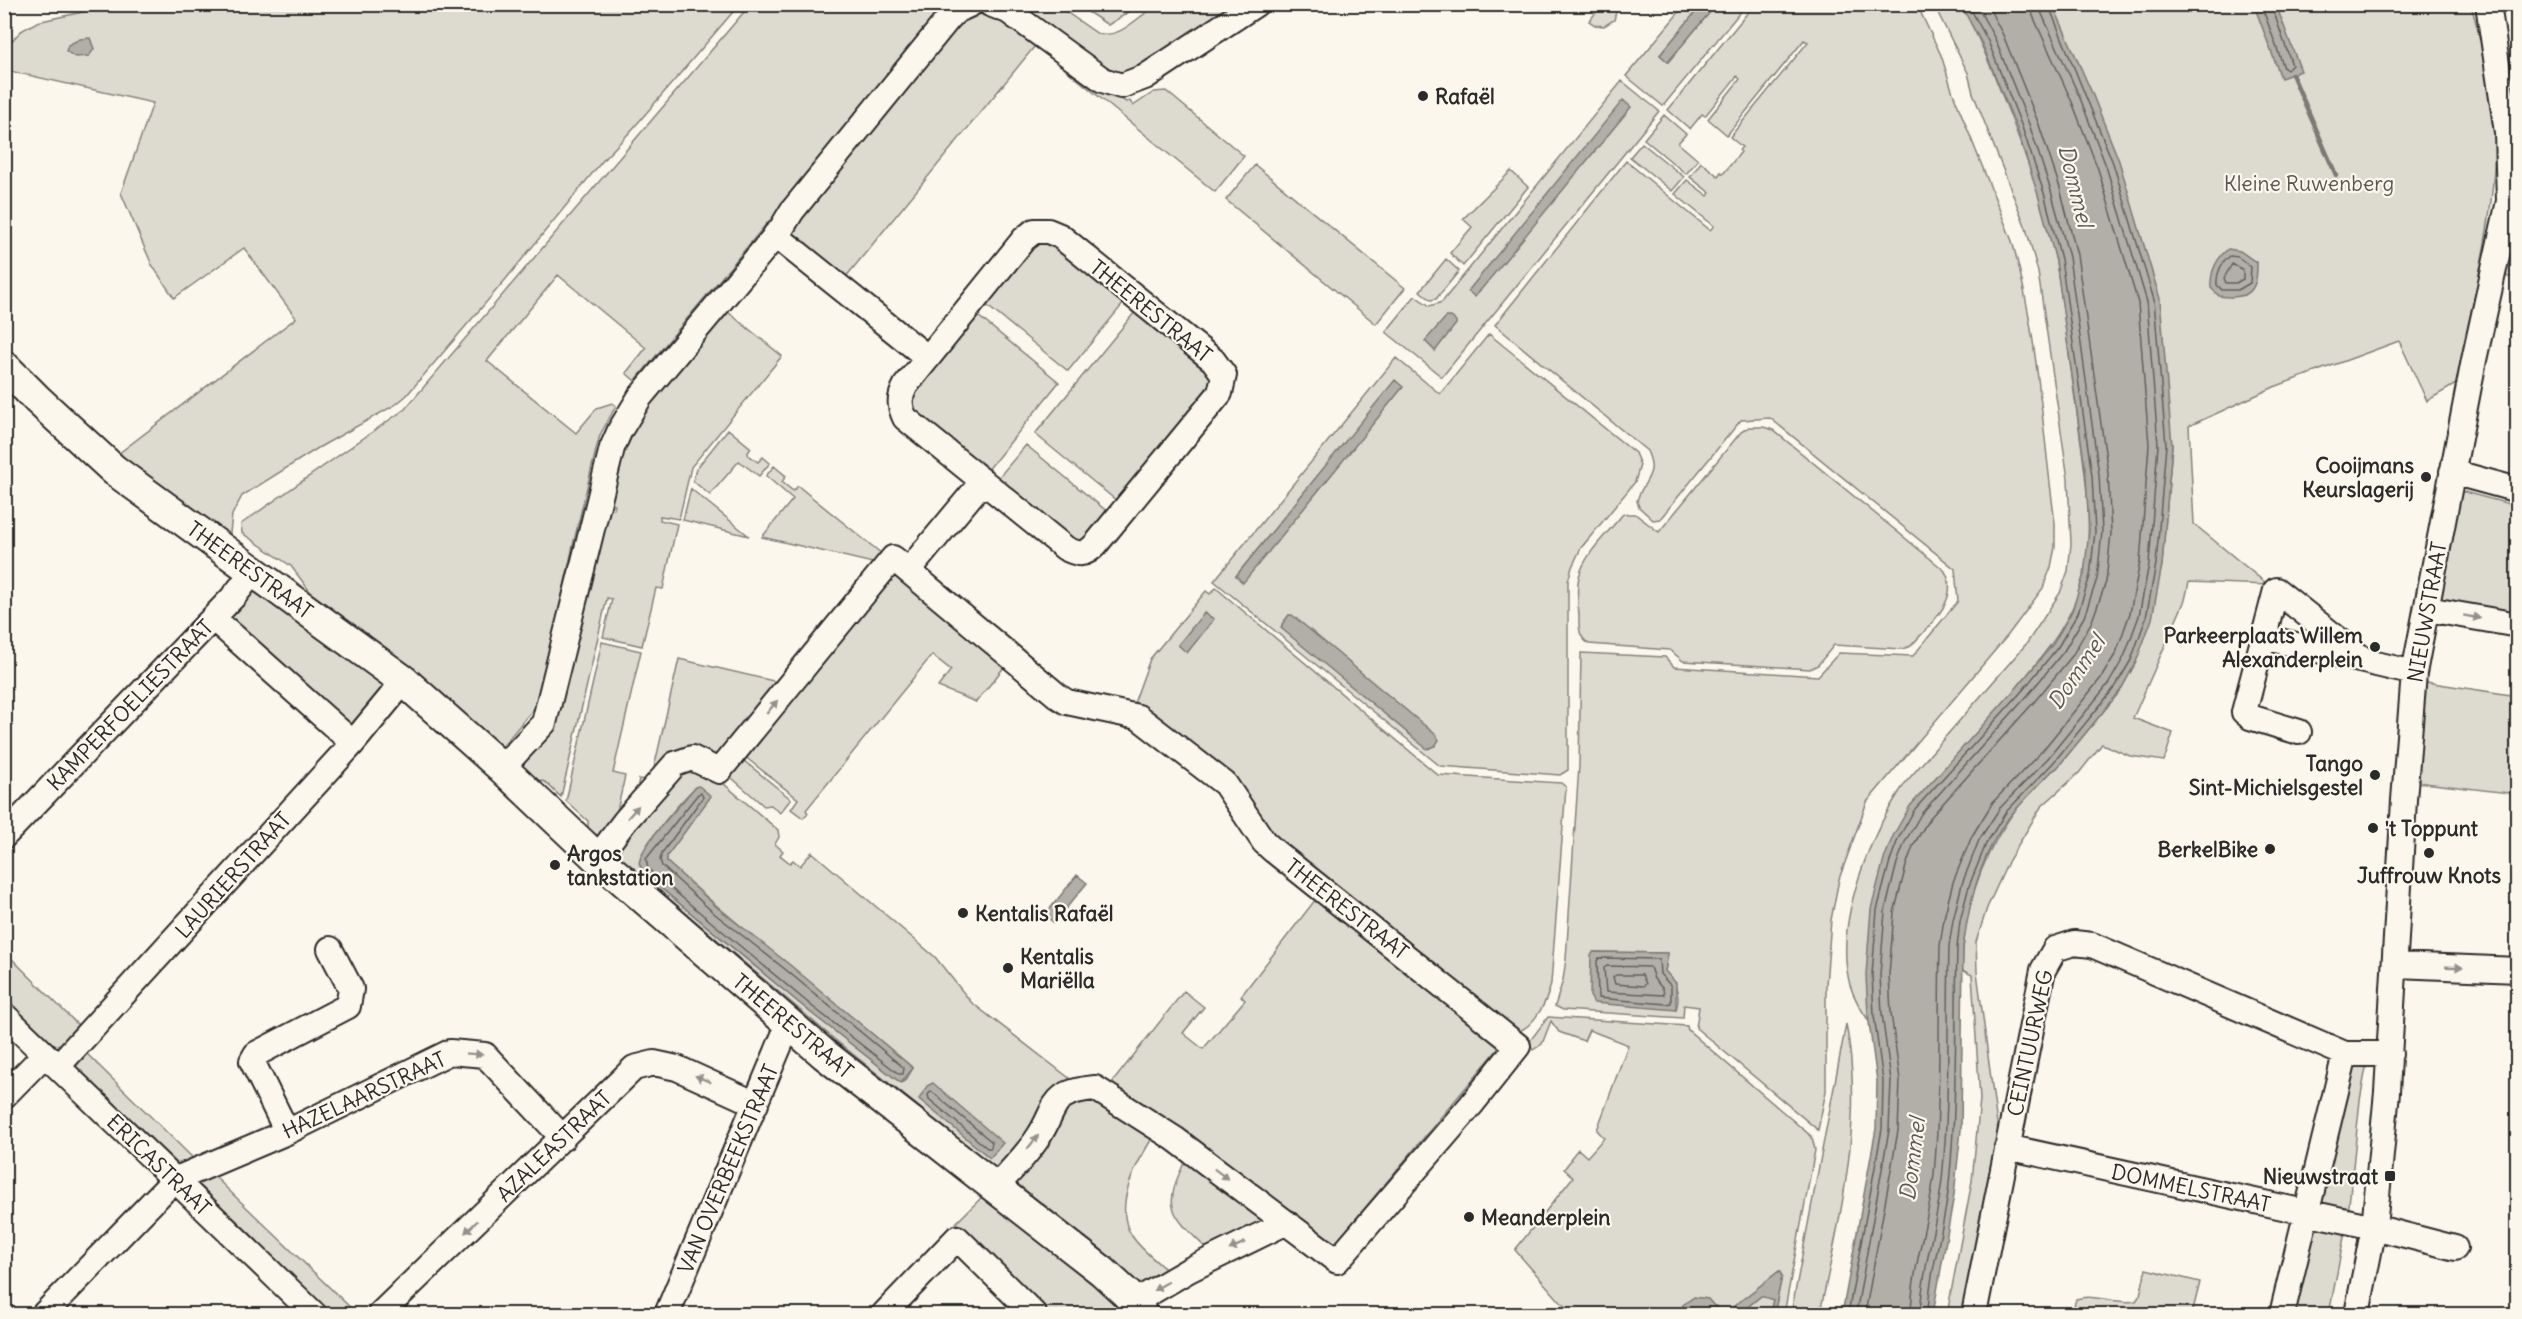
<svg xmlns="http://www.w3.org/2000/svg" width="2522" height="1319" font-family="Delius,sans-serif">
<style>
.green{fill:#dddad0;stroke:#84827e;stroke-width:1.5;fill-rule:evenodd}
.water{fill:#b1afa7;stroke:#7b7a75;stroke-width:1.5}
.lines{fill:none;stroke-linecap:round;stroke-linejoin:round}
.shore{stroke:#61605d;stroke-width:1.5}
.stream{stroke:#7b7a75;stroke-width:4.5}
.minor-casing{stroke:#2b2b2b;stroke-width:28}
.major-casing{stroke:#2b2b2b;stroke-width:34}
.minor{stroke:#fbf7ec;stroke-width:24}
.major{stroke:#fbf7ec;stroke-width:30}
.oneway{fill:#93918c}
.poi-dot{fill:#2b2b2b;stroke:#fbf7ec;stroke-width:2}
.labels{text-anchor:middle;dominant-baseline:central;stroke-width:4.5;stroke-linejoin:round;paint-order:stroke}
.poi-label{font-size:21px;font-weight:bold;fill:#2b2b2b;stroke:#fbf7ec;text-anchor:start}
.park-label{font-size:21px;fill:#585754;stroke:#fbf7ec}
.street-label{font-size:21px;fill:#2b2b2b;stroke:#fbf7ec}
.water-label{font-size:22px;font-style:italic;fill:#5a5956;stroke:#fbf7ec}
</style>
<rect width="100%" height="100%" fill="#fbf7ec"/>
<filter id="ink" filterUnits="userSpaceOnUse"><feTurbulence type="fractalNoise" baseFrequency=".0167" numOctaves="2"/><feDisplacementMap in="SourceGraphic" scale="12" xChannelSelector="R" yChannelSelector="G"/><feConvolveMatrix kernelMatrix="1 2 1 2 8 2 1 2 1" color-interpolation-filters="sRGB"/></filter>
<g filter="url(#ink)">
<!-- green -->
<path class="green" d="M98 5H739L630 132 604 159 506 279 406 396 395 405 318 448 242 496 232 515 230 533 234 546 114 457 296 318 244 248 174 298 152 265 121 193 153 103 5 70V48L21 31 37 22 96 9Z
M750 5H956L778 224 770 220 768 222 635 381 626 373 646 348 558 275 487 361 576 433 597 408 612 403 616 406 600 435 596 450 574 541 539 702 502 747 439 696 416 670 311 593 291 566 242 533 241 524 405 409Z
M1007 5H1056L1098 34C1124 39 1138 13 1160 5 1171 1 1228 5 1244 5L1137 74 1117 78Z
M1077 5H1140L1108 25Z
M1602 5H1614L1616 12 1614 20 1604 26 1595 25 1589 21Z
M1685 5H1702L1660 55 1668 62 1716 5H1746L1663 106 1626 76Z
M1754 5H1917L1941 55 1953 93 2012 241C2038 332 2042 429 2055 523V547L2051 567 2043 588 2008 635 1867 802 1839 879 1831 920 1826 985V1091L1818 1130 1696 1028 1699 1007 1684 1005 1683 1018 1563 1010 1555 1006 1563 980 1566 959 1579 766 1581 653 1665 657 1674 667 1818 676 1839 653 1913 656 1958 601 1955 569 1770 418 1741 420 1660 519 1653 520 1639 507 1637 501C1642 481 1659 476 1647 451L1495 325 1626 161 1710 230 1714 226 1675 194 1687 180 1708 196 1710 193 1690 177 1701 162 1718 176 1721 172 1723 174 1741 152 1739 150 1742 147 1730 137 1808 42 1804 40 1727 135 1708 119 1740 79 1737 76 1705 116 1702 114 1690 129 1668 110ZM1594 952 1668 953 1665 972C1676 982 1681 995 1676 1010Z
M1934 5H1961L1966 14C1983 45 1995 77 2008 110 2027 159 2046 210 2056 262 2064 309 2069 358 2076 406 2083 461 2095 519 2084 574 2075 618 2046 652 2018 686L1869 1021C1861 1010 1854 998 1850 985 1833 923 1871 832 1906 782L2027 643 2060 593 2068 571 2071 544 2068 479 2038 272 2026 228 1973 93 1968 73Z
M2046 5H2471C2481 40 2491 80 2494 117 2500 202 2473 299 2456 384L2427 401 2399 341 2274 387 2189 426 2194 524 2268 585 2189 582 2185 600 2133 718 2173 733 2164 761 2130 756 2102 744 2079 773 2041 807 2009 860 1987 908 1976 942 1977 972 1998 1132 1961 1314H1947L1972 1181 1980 1099 1972 975 1962 970C1963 916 1978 864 2009 819 2020 802 2038 786 2052 771L2057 768 2120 691 2136 662 2162 565 2172 445Z
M973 13H991L1039 41 845 278 787 231 950 26Z
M1042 50 1126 102 1130 101 1133 106 1154 92 1166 91 1244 156 1215 192Z
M1622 81 1659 111 1442 377 1386 332 1415 296 1430 306 1442 302Z
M1664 115 1686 134 1678 143 1698 160 1686 174 1644 139Z
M1642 143 1684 177 1672 191 1630 157Z
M1255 165 1405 288 1376 324 1226 200Z
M1511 171 1528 187 1463 266 1450 253 1472 227 1463 219Z
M2517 208V278L2503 276Z
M1041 236 1128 298 1068 371 980 300Z
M1446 259 1459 271 1436 299 1431 300 1420 291Z
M1139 307 1217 378 1123 506 1035 434Z
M723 308 782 356 691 467 679 519 660 516V520L677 524 663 589 656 588 642 646 603 637 612 599 607 598 561 797 545 782 534 779 521 764 602 507 614 509 615 505 603 502 624 435Z
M972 311 1059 382 983 476 915 421 908 388Z
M1489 334 1635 453 1640 465 1635 482 1581 548 1572 567 1568 581V770L1560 775 1440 766 1214 581 1396 358 1440 394ZM1395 381 1402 387 1243 582 1236 576ZM1289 615 1430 749 1404 730 1281 627Z
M1749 427H1763L1773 430 1944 570C1963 598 1928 626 1911 646L1902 649 1834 645 1818 665 1810 669 1683 661 1670 650 1589 644C1578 636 1579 628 1579 615 1578 603 1576 589 1579 577 1584 554 1609 532 1623 514H1635L1659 532 1741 432Z
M728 429 751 448 747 454 758 462 763 457 770 463 759 476 739 461 710 495 693 481 696 469Z
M1026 445 1114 517 1083 548 993 484Z
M774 466 786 476 782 482 793 491 798 486 887 558 881 565 762 537 793 499 766 476Z
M691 488V489L749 536 683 520Z
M2457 490 2517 506V614L2435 598Z
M898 567 1009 661 976 702 938 687 951 670 932 655 806 810 808 813 803 818 791 809 798 799 744 756Z
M1216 588 1438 775 1561 783 1566 787 1551 983C1548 1000 1534 1028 1516 1032L1274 840 1133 706 1150 659 1206 591 1210 594Z
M254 590 361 665 384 685V689L354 727H348L228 616Z
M602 642 641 651 613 773 625 776 614 824 601 839 588 828V821L566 801Z
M679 659 782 683 716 757 635 798 639 779 651 781Z
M2426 682 2517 696V794L2416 782Z
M738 756 791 799 780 813 771 805 764 806 725 772Z
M681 766 718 779 778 830 779 837 775 844 783 851 780 855 790 863 793 860 800 866 812 852 935 957 971 1002 1073 1081 1042 1105 1030 1134 999 1176 968 1153 919 1107 834 1039 620 857 617 847ZM697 786 667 856V862C746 934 831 999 913 1068L906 1080 901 1083 810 1012 644 874C640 869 639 862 641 856 647 840 684 797 697 786Z
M1319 895 1497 1039 1498 1049 1334 1245 1111 1084 1184 991 1204 1007 1183 1033 1203 1049 1245 1000 1241 996Z
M4 951 83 1030 64 1044 44 1046 5 1007Z
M1548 1017 1687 1026 1688 1030 1812 1137 1815 1150 1784 1314H1774L1782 1276 1779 1271 1724 1314H1721L1716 1306 1683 1305 1682 1314H1589L1576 1312 1565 1307 1515 1250 1573 1177 1564 1169 1571 1160 1570 1159 1578 1149 1587 1157 1604 1138 1597 1130 1628 1045 1589 1030 1584 1041 1559 1032 1551 1021 1542 1044 1533 1050 1529 1042Z
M1846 1024C1865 1123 1839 1218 1820 1314H1791Z
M84 1051 196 1161 176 1173 75 1076V1065Z
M2368 1057 2360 1100 2348 1214 2320 1207 2346 1067Z
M1081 1094 1156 1132C1139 1159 1111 1204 1132 1236 1141 1250 1159 1263 1172 1275L1141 1293 1011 1186 1049 1124Z
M1188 1155 1277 1221 1210 1252C1169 1212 1161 1209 1188 1155Z
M213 1175 357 1314H321L193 1187Z
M983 1196C999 1212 1017 1222 1035 1235 1069 1259 1098 1285 1127 1314H1049L956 1223Z
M2315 1224 2346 1227 2329 1314H2291Z
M2146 1269 2200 1282 2192 1314H2072L2076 1299C2095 1293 2116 1305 2136 1301L2140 1295Z
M1761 1296 1773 1299 1770 1314H1739Z"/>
<!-- water -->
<path class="water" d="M1702 4 1716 5 1668 62 1660 55Z
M1961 5H2053L2092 93 2119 161 2160 299 2172 445 2162 565 2152 619 2136 662 2120 691 2057 768 2052 771C2038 786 2024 800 2011 815 1981 851 1969 902 1963 947L1961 1130 1954 1195 1933 1314H1842L1876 1129 1877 1081 1868 1015 1866 975 1871 909 1884 859 1893 836 1910 806 2018 686 2053 644 2072 611 2084 574 2089 531 2086 476 2056 261 2038 195 2017 129 1982 44Z
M2254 5H2276L2301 71 2281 78Z
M90 38 94 49 89 56 75 57 66 51 68 45 80 39Z
M1623 100 1631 107 1475 297 1468 291Z
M2228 249 2240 251 2257 263C2258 292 2249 300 2219 296L2211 288C2210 272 2215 260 2228 249Z
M1446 317H1451L1456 321V324L1435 351 1425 341Z
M1395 380 1403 387 1243 583 1236 576Z
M1204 613 1214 619 1187 653 1178 645Z
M1289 615H1292L1436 735 1439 740 1435 746 1427 749 1282 629V624Z
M699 786 711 796 667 856V862L719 909 790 965 913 1068 901 1083 810 1012 644 874 639 863C646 838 679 807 695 787Z
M1077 875 1087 883 1054 923 1045 915Z
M1594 952 1668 953 1665 971 1676 983V1010L1594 1003 1590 996 1591 955Z
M933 1083 1003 1143 990 1158 919 1099 927 1086Z
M1779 1271 1782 1276 1774 1314H1770L1773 1300 1761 1296 1739 1314H1724Z
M1694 1297 1708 1299 1721 1314H1682L1683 1305Z"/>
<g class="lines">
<!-- shore -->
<path class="shore" d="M2261 4 2284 68 2287 70 2292 65 2271 4
M2230 256 2238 257 2251 267 2250 283 2238 290H2222L2217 285C2216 274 2221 263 2230 256Z
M2232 264 2243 270V279L2236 283H2226L2224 278Z
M698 794 701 793 703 797 662 853 660 860 662 866 715 914 786 970 904 1068 903 1074H899L813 1007 648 869 646 859Z
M1599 958 1659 959 1660 974 1671 986V1003L1666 1004 1598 998 1597 961Z
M1607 966 1650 967 1654 979 1663 989 1664 995 1606 992 1604 968Z
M1616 975H1642L1646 984 1643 986 1615 984 1613 977Z
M931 1091 992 1142 991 1148H987L929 1099 928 1095Z
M1848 1314 1882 1129 1883 1081 1874 1015 1872 975 1877 910 1890 861 1898 839 1915 809 2023 690 2058 647 2078 613 2090 576 2095 532 2092 476 2061 259 2044 193 2022 127 1988 41 1968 4
M1856 1314 1889 1130 1891 1080 1882 1014 1880 975 1885 911 1897 863 1905 842 1921 814 2028 695 2064 651 2084 617 2097 579 2102 532 2099 475 2069 257 2051 191 2029 124 1995 39 1976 4
M1865 1314 1898 1131 1900 1080 1891 1013 1889 975 1894 913 1906 866 1913 846 1929 819 2035 701 2072 656 2092 621 2106 582 2111 533 2108 473 2077 255 2060 188 2038 122 2003 35 1987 4
M1911 1314C1912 1267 1929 1221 1934 1174 1941 1099 1938 1022 1940 946L1944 918 1953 882 1972 836 1993 802 2043 750 2101 678 2116 653 2130 613 2140 562 2149 445 2138 303 2098 169 2072 102 2033 16 2031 4
M1920 1314C1922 1269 1937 1225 1942 1179 1950 1102 1947 1024 1949 946L1953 920 1962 884 1979 840 2000 808 2049 757 2109 683 2124 657 2139 616 2149 564 2158 445 2147 302 2106 166 2080 98 2041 12 2040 4
M1928 1314C1929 1270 1945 1228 1949 1184 1957 1105 1955 1026 1957 947L1960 921 1969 886 1986 844 2006 812 2053 763 2115 687 2131 660 2146 618 2156 564 2166 445 2154 300 2113 163 2048 4"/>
<!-- stream -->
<path class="stream" d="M2292 74 2336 175"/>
<defs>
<path id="minor" d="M990 4 1008 11 1103 80 1121 86 1145 77 1256 4
M1034 231H1048L1060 236 1213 360 1224 375 1220 393 1096 544C1085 556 1078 555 1065 548L905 418C899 405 899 398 906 385L1024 239Z
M775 235 928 358
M2452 472 2518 490
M909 570 983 481
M2427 609 2518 625
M213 618 353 743
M2263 637 2414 673
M2299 732 2250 717 2244 712 2276 590 2364 660
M502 768 544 723 612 448 620 430 640 397 781 229 792 211 949 18 956 11 971 4
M4 836 234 596 253 572
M597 858 625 821 675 764 692 758 719 771 893 558 1059 697 1067 702 1138 717 1225 784 1264 842 1274 851 1518 1046 1471 1105 1337 1261 1175 1139 1095 1088C1050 1092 1058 1106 1039 1136 1027 1155 1010 1171 996 1187
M2396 965 2518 970
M4 1015 314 1314
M58 1066 353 743 404 681
M4 1096 44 1055
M287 1132 252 1061 256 1054 348 1006 351 989 330 949
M2007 1147 2374 1227 2455 1248
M1133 1303 1189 1270 1285 1223
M44 1314 174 1180 287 1132 450 1052 485 1055 563 1138
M380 1314 634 1068 654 1063 677 1068 756 1104
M667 1314 789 1023
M884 1314 957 1238 1034 1314
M1974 1314 2043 970 2055 949 2074 943 2092 945 2345 1054H2390
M2282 1314 2345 1054
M2357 1314 2374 1227 2387 1092 2404 800 2414 673 2474 360 2509 201 2507 132 2488 4"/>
<path id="major" d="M4 366 38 400 114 470 404 681 502 768 597 858 824 1054 1102 1271 1127 1294 1142 1314"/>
</defs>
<!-- minor casing -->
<use href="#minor" class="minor-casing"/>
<!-- major casing -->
<use href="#major" class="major-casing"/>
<!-- minor -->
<use href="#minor" class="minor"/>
<!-- major -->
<use href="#major" class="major"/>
</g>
<!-- one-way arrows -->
<defs><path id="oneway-solid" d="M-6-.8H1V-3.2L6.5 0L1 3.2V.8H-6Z" transform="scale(1.5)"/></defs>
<g class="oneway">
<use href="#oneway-solid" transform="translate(2472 617) rotate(10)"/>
<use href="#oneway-solid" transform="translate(772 707) rotate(-51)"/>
<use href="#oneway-solid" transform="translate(633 812) rotate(-49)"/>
<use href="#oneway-solid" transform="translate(2454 967) rotate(2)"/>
<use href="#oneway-solid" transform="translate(474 1054) rotate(4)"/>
<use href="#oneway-solid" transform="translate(703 1079) rotate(-157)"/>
<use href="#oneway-solid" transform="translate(1033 1142) rotate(-51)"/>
<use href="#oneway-solid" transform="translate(1221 1174) rotate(37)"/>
<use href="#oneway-solid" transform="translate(471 1227) rotate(136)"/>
<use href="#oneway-solid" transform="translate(1237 1246) rotate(154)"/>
<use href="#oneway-solid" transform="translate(1161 1286) rotate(150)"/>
</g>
</g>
<!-- markers -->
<g class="poi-dot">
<circle cx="1423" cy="96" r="6"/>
<circle cx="2426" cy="477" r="6"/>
<circle cx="2375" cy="647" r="6"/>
<circle cx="2375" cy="775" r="6"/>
<circle cx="2373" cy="828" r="6"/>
<circle cx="2270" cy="849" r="6"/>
<circle cx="2429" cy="853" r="6"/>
<circle cx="555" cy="865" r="6"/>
<circle cx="963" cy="913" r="6"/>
<circle cx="1008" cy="968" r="6"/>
<rect x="2384" y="1170" width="12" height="12" rx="3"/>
<circle cx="1469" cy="1217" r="6"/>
</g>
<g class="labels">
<!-- poi labels -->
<g class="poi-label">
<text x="1435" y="96">Rafaël</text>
<text x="2414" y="465" text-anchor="end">Cooijmans<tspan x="2414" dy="24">Keurslagerij</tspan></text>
<text x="2363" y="635" text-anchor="end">Parkeerplaats Willem<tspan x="2363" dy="24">Alexanderplein</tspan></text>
<text x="2363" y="763" text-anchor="end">Tango<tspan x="2363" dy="24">Sint-Michielsgestel</tspan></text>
<text x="2385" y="828">'t Toppunt</text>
<text x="2258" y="849" text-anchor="end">BerkelBike</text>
<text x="567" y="853">Argos<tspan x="567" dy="24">tankstation</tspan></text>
<text x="2429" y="875" text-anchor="middle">Juffrouw Knots</text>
<text x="975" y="913">Kentalis Rafaël</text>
<text x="1020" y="956">Kentalis<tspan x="1020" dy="24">Mariëlla</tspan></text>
<text x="2378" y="1176" text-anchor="end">Nieuwstraat</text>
<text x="1481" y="1217">Meanderplein</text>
</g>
<!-- park labels -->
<g class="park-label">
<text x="2309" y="183">Kleine Ruwenberg</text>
</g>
<!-- street labels -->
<g class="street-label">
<text transform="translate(1151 311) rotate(39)">THEERESTRAAT</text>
<text transform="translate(250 570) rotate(36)">THEERESTRAAT</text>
<text transform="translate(2427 612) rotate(-80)">NIEUWSTRAAT</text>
<text transform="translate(130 705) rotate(-46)">KAMPERFOELIESTRAAT</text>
<text transform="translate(233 875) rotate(-48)">LAURIERSTRAAT</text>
<text transform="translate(1347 909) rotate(38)">THEERESTRAAT</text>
<text transform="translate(793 1026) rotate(40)">THEERESTRAAT</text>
<text transform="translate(2030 1043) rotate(-78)">CEINTUURWEG</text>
<text transform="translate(364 1095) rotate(-25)">HAZELAARSTRAAT</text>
<text transform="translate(554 1146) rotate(-44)">AZALEASTRAAT</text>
<text transform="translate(159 1165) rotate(44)">ERICASTRAAT</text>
<text transform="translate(728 1169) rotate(-67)">VAN OVERBEEKSTRAAT</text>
<text transform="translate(2191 1188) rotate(12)">DOMMELSTRAAT</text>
</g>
<!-- water labels -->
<g class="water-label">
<text transform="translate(2076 186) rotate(76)">Dommel</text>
<text transform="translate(2076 672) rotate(-56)">Dommel</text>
<text transform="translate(1912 1159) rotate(-83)">Dommel</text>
</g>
</g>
<!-- margin -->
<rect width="2522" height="1319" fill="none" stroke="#fbf7ec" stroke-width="24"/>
<rect x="12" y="12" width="2498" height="1295" fill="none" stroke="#2b2b2b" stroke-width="2" filter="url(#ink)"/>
</svg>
